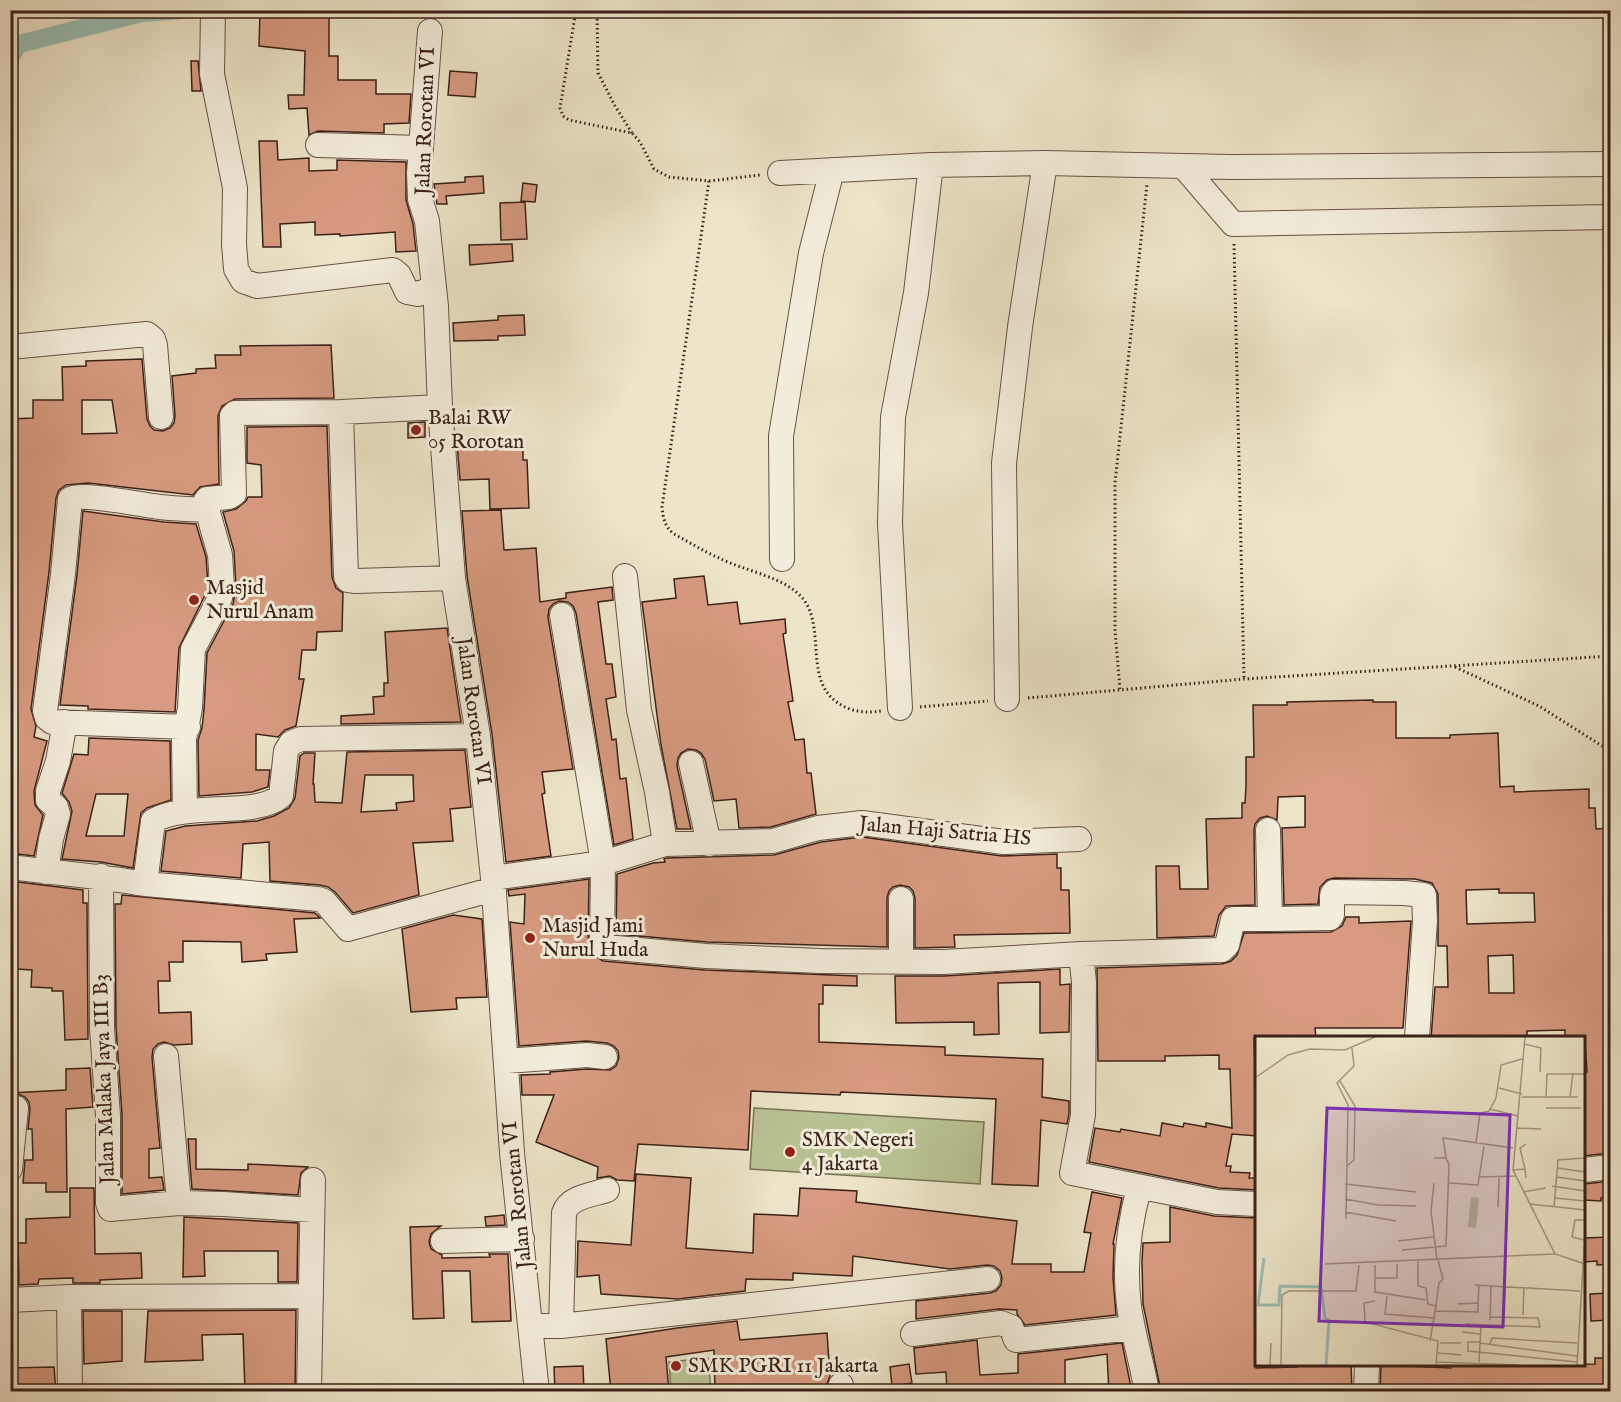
<svg xmlns="http://www.w3.org/2000/svg" width="1621" height="1402" font-family="'IM FELL English',serif">
<style>
.green{fill:#bac495;stroke:#7a7256;stroke-width:1.5}
.lines{fill:none;stroke-linecap:round;stroke-linejoin:round}
.canal{stroke:#99bfb5;stroke-width:18}
.building{fill:#d89b81;stroke:#3b2118;stroke-width:1.5;fill-rule:evenodd}
.minor-casing{stroke:#685244;stroke-width:26}
.path{stroke:#3b2118;stroke-width:3;stroke-dasharray:1.5 3;stroke-linecap:butt}
.minor{stroke:#f3eedc;stroke-width:24}
.poi-dot{fill:#8f2418;stroke:#f3eedc;stroke-width:2}
.labels{text-anchor:middle;dominant-baseline:central;stroke-width:6;stroke-linejoin:round;paint-order:stroke}
.street-label{font-size:21px;fill:#3b2118;stroke:#f3eedc}
.poi-label{font-size:21px;fill:#3b2118;stroke:#f3eedc;text-anchor:start}
.inset-river{fill:none;stroke:#99bfb5;stroke-width:3}
.inset-road{fill:none;stroke:#a69782;stroke-width:1.5}
.view{fill:#7b2cbf;fill-opacity:0.15;stroke:#7b2cbf;stroke-width:3}
.inset-edge{fill:none;stroke:#3b2118;stroke-width:3}
</style>
<rect width="100%" height="100%" fill="#ede5c9"/>
<filter id="stains"><feTurbulence type="fractalNoise" baseFrequency=".00333" numOctaves="4"/><feColorMatrix values="0 0 0 0 .2 0 0 0 0 .09 0 0 0 0 .02 0 0 0 .5 -.17"/></filter>
<radialGradient id="worn" r=".72"><stop offset=".6" stop-color="#630" stop-opacity="0"/><stop offset="1" stop-color="#630" stop-opacity=".3"/></radialGradient>
<!-- green -->
<path class="green" d="M754 1108 984 1122 980 1184 750 1169Z
M708 1358 711 1391H671L669 1362Z"/>
<g class="lines">
<!-- canal -->
<path class="canal" d="M10 58 19 44 142 13 181 10"/>
</g>
<!-- building -->
<path class="building" d="M329 10V56H338V80H376V94H411L409 123 384 124V133L318 131 309 135 307 108 289 109 288 95H304L305 51 259 46 260 13Z
M191 61H198L201 91H192Z
M450 71 477 73 475 97 448 95Z
M259 141H277L278 160 309 158V171L337 170V160L406 162V200L413 224 416 251 396 252 395 232 340 236V234L315 235V222L280 224 281 247H263Z
M483 176 484 193 446 196 447 204H437L434 184 465 182V177Z
M523 183 537 185 535 202 521 201Z
M525 202 527 239 501 240 500 203Z
M512 244 513 261 470 265 469 245Z
M524 315 525 335 498 336V340L454 341 453 323 498 320V316Z
M331 345 334 398 235 399 222 406 218 416 219 484 200 487 193 495 88 483 66 485 59 490 56 498 49 572 31 709 36 726 34 737 47 741 34 791 35 805 43 815 34 856 10 853V419L33 418V400H63L62 367 86 366V361L142 359 147 419 150 426 154 430 163 431 170 428 174 423 175 416 172 376 196 373V369L216 368 215 355H241L240 346ZM82 400H112L117 433 82 434Z
M425 422V437L408 438V423Z
M327 426 332 577 336 588 343 593 342 631 317 632 316 650H302L299 679H304L296 726 285 730 278 737 256 734V770H270L268 787 252 792 199 796 198 740 202 728 204 709 207 653 233 604 236 588 234 551 223 512 236 509 246 501 248 497H262L261 465 247 463V427Z
M483 441 484 445 523 444V460H527L529 508 490 509 489 479 460 480 457 443Z
M501 510 504 550 536 548 540 602 566 598V593L612 587 613 600 598 602 606 664H612L616 697 606 699 612 740 616 739 620 779 626 778 633 839 614 845 576 613 573 606 568 602 559 601 553 604 549 609 548 617 573 769 542 772 545 793 542 794 551 856 506 862 492 734 467 576 462 511Z
M83 511 164 522 196 524 206 557 208 585 206 593 179 648 175 712 88 709V706L60 705 77 575Z
M704 576 708 605 737 602 740 624 785 619 786 633 783 634 793 701 788 702 795 740 804 739 807 773H811L816 814 771 827 739 828 736 799 714 801 705 759 701 753 696 750 688 749 681 753 678 758 677 766 691 829H677L661 745 642 602 676 598 674 579Z
M447 628 461 722 341 724V716L374 714 373 697 384 696V683H388L385 632Z
M1373 700V702H1396V738H1450V735L1498 733 1500 787 1514 786V792L1589 789V808H1595L1596 829 1611 828V1107H1603L1604 1136H1609L1608 1153 1584 1156V1072H1587L1585 1041H1584V1038H1565V1030L1527 1031V1038H1431L1435 987H1448L1447 946H1438V894L1432 883 1415 879 1334 878 1327 880 1320 887 1318 904 1284 905 1282 828 1305 827V796L1278 797 1277 820 1267 816 1260 818 1255 824 1254 830 1255 905 1226 906 1219 915 1214 936 1157 938 1156 866H1179L1180 889H1208L1206 819 1242 818V803H1245L1246 786V757H1254L1253 705H1287V702ZM1499 889V893H1534L1535 922 1467 924 1466 890ZM1513 955 1514 993H1489L1488 956Z
M89 738 170 741 171 800 147 808 141 813 133 868 101 862 62 859 72 811 69 802 62 793 74 754 88 755ZM96 794H128L124 836H86Z
M465 750 471 807 450 809 453 841 413 843 419 895 353 913 335 892 328 887 320 885 270 881 269 842 243 844 241 878 161 871 166 831 185 826 257 821 274 816 289 808 295 798 300 756 304 753H315L313 784H314L315 802 342 803 347 752ZM365 775H413L414 801 396 803 397 810 361 812Z
M862 837 1002 856 1057 854V868H1061V890H1069L1070 933 954 935 955 947 915 948V898L913 891 909 887 900 885 893 887 889 891 887 898V947L707 942 616 934 617 874 653 863 665 862 664 859 667 858 774 855 821 842Z
M589 879 588 944 592 954 603 961 705 970 857 976V986L823 985V1004H819V1042L945 1047V1055L1043 1059 1042 1097 1069 1101V1114L1067 1124 1041 1120 1038 1186 992 1184 996 1099 841 1092 840 1095 751 1091 748 1150 638 1144 634 1181 617 1180 610 1176 597 1178 598 1167 536 1142 554 1095H522L521 1075 550 1074V1072L587 1069 610 1070 616 1066 619 1058 618 1051 614 1046 607 1043 586 1041 519 1046 510 922 524 924 525 894 509 896 508 890Z
M18 882 83 890V903H87L88 1039 65 1040 63 991H52V988L31 987 32 970 17 969V958H10V916H15Z
M122 895 315 913 320 918 294 919 297 952 266 954 267 960 242 962 241 942 183 941V962H169L170 981H158L159 1013 191 1012 192 1044 174 1045 164 1042 158 1044 153 1049 152 1057 160 1148 149 1149V1178L162 1177 164 1190 122 1194V1115L116 1027 115 904H121Z
M453 915 482 919 487 997 456 998 457 1009 411 1012 402 929Z
M1346 917H1359V923L1411 921 1403 1028H1315L1316 1038H1254L1257 1136 1232 1134 1226 1166H1231L1230 1172 1250 1173 1249 1178H1257V1190L1219 1188 1089 1162 1095 1128 1120 1132 1121 1129 1160 1136 1162 1123 1183 1127 1184 1123 1206 1127V1123L1232 1128 1230 1069H1219V1055L1165 1056V1061H1098L1097 968 1222 964 1231 961 1237 955 1244 933 1331 932 1342 926Z
M1060 969V985L1070 984 1069 1032 1040 1033V982L998 983 999 1034 974 1035V1022L896 1023 895 976H944Z
M90 1068 93 1107 66 1109 67 1192H46V1183H23L25 1160H33L32 1129H28L30 1109 29 1102 25 1097 18 1094 10 1095V1093L66 1090V1069Z
M188 1139H196V1169L248 1170V1164L308 1167 301 1173 298 1195 192 1189Z
M636 1174 691 1178 686 1248 753 1253 754 1214 798 1216 800 1188 857 1191 856 1202 1017 1221 1012 1264H1051V1272H1084L1091 1233 1084 1232 1092 1192 1122 1198 1113 1244H1114L1113 1277 1116 1315 1025 1325 1017 1314V1310L999 1309 916 1319V1301L990 1293 996 1291 1001 1285 1002 1278 1000 1271 994 1266 987 1265 950 1269 853 1256 852 1276 793 1273V1280L746 1279 745 1291 678 1299 601 1294 599 1275 577 1277 578 1241 631 1245Z
M1611 1181V1197L1601 1198V1201L1584 1200V1184Z
M70 1188H94L95 1254 141 1253 142 1278 100 1280V1283H73V1278L39 1279 38 1284 19 1285 18 1243H26V1219L70 1217Z
M1170 1207 1214 1216 1257 1218 1256 1368 1297 1367V1365H1351L1352 1392H1161L1143 1304 1142 1262 1143 1243 1170 1242Z
M504 1215 505 1225 486 1226 485 1217Z
M184 1217 298 1223 297 1282H278V1251H204L205 1276 183 1277Z
M441 1226 431 1234 429 1242 431 1249 442 1255V1258L490 1257 489 1254H508L511 1321 472 1322 470 1271H442L444 1318 413 1319 410 1227Z
M1611 1237V1264L1597 1265V1261L1584 1262V1238Z
M1611 1293V1320L1591 1321 1590 1294Z
M296 1310 295 1392H245L243 1334 202 1335 203 1360 145 1362 148 1311Z
M83 1311H122V1361L84 1364Z
M737 1321 740 1340 827 1333 830 1376 827 1384V1392H715L714 1350 666 1357 669 1392H611L606 1339 677 1328Z
M977 1340 980 1375 1018 1373V1354L1122 1343 1132 1392H1109L1107 1354 1065 1360V1392H947L946 1372 916 1374 914 1348Z
M1595 1358H1611V1375L1606 1392H1380L1381 1365 1451 1368V1365L1595 1364Z
M909 1364 912 1383 892 1386 890 1367Z
M583 1366 584 1392H555L554 1367Z
M54 1367 56 1392H10V1368Z"/>
<g class="lines">
<defs>
<path id="minor" d="M213 10 212 74 235 188 234 244 236 269 243 281 257 286 393 270 399 275 407 292 418 294 434 288
M430 31 419 173 420 199 427 221 436 306 440 407 453 578 478 736 493 878 512 1153 537 1392
M318 145 421 148
M1184 167 1233 224 1610 217
M780 173 931 165 1045 163 1231 167 1610 164
M10 347 147 334 153 339 155 345 161 417
M341 412 346 577 348 580 356 581 453 578
M782 559 781 436 811 253 832 170
M625 576 639 710 657 792 665 844
M562 615 603 863 602 944 605 947 706 956 820 961 943 962 1081 954 1222 950 1227 945 1233 919H1270L1268 830
M1007 699 1004 463 1020 327 1045 163
M900 708 890 523 893 417 916 293 931 165
M188 727 52 722 47 718 45 711 63 574 70 499C83 492 141 505 160 507 176 509 192 509 208 510
M691 763 709 844
M185 811 184 739 190 708 193 649 220 598 222 586 220 555 205 502 207 499 229 497 234 494 232 416 235 413 341 412 440 407
M10 867C56 873 100 876 145 884L153 821C186 801 256 818 281 796L286 751 291 743 301 739 478 736
M46 872 51 839 58 814 56 807 48 800V791L58 761 65 722
M101 876 102 1028 108 1116V1203L110 1209 179 1203 166 1056
M493 878 603 863 665 844 773 841 818 828 862 823 1004 842 1079 839
M145 884 318 899 324 901 348 929 494 889
M901 899V962
M1270 919 1330 918 1332 915V895L1334 892 1404 893 1424 895 1425 921 1417 1038
M1081 954 1084 982 1083 1115 1072 1173 1217 1202 1256 1204
M506 1061 587 1055 605 1057
M10 1169 16 1108
M1584 1170 1610 1167
M1139 1188C1129 1225 1124 1267 1129 1306 1133 1335 1142 1363 1147 1392
M179 1203 224 1204 312 1210
M443 1241 522 1239
M69 1297 70 1392
M10 1300 69 1297 311 1296
M532 1326H561L988 1279
M561 1326 564 1213C569 1197 591 1195 607 1190
M913 1334 1001 1323 1011 1327 1016 1340 1133 1328
M841 1385V1392
M309 1392 313 1180
M1366 1392 1367 1364"/>
</defs>
<!-- minor casing -->
<use href="#minor" class="minor-casing"/>
<!-- path -->
<path class="path" d="M576 10 560 108 563 116 569 120 632 133 640 142 654 169 669 177 709 181 760 175
M597 10 598 73 615 106 632 133
M709 181 662 507C663 518 665 527 674 534 689 542 703 551 719 558 744 571 787 577 804 600 827 632 801 686 845 707 855 712 869 713 881 711
M1234 244 1244 678
M1455 667 1539 706 1610 751
M1120 689 1115 631V483L1147 184
M1028 698 1244 679 1610 656
M920 707 988 701"/>
<!-- minor -->
<use href="#minor" class="minor"/>
</g>
<!-- markers -->
<g class="poi-dot">
<circle cx="416" cy="430" r="6"/>
<circle cx="194" cy="600" r="6"/>
<circle cx="530" cy="938" r="6"/>
<circle cx="790" cy="1152" r="6"/>
<circle cx="676" cy="1366" r="6"/>
</g>
<g class="labels">
<!-- street labels -->
<g class="street-label">
<text transform="translate(426 121) rotate(-88)">Jalan Rorotan VI</text>
<text transform="translate(473 711) rotate(82)">Jalan Rorotan VI</text>
<text transform="translate(945 832) rotate(5)">Jalan Haji Satria HS</text>
<text transform="translate(105 1079) rotate(-92)">Jalan Malaka Jaya III B3</text>
<text transform="translate(518 1195) rotate(-96)">Jalan Rorotan VI</text>
</g>
<!-- poi labels -->
<g class="poi-label">
<text x="428" y="418">Balai RW<tspan x="428" dy="24">05 Rorotan</tspan></text>
<text x="206" y="588">Masjid<tspan x="206" dy="24">Nurul Anam</tspan></text>
<text x="542" y="926">Masjid Jami<tspan x="542" dy="24">Nurul Huda</tspan></text>
<text x="802" y="1140">SMK Negeri<tspan x="802" dy="24">4 Jakarta</tspan></text>
<text x="688" y="1366">SMK PGRI 11 Jakarta</text>
</g>
</g>
<!-- overview -->
<g transform="translate(1255 1036)">
<rect width="330" height="330" fill="#ede5c9"/>
<path d="M216 161 224 162 221 192 213 191Z" fill="#bac495"/>
<path class="inset-river" d="M9 222 3 269H24L25 250 66 251 70 282 74 285 71 329"/>
<path class="inset-road" d="M270 1 258 134 300 218 330 228M269 8 286 12 285 36M0 42 33 19 55 13 90 14 120 1M85 45 100 70 99 124 92 130M244 52 267 58M267 61H323M291 61 292 38H330M315 61 318 37M291 72H326M235 73 263 80M261 92 286 93M221 107 225 77 234 75 241 62 246 29 267 23M191 122 188 102 258 112M303 132 330 136M270 133 265 112 271 108M258 134 270 133 271 142M225 141 260 140M302 141 330 145M179 147 176 175 182 224M194 147 223 149 229 110M90 148 161 156M297 150 330 155M268 156 291 152M300 162 330 165M90 163 123 169 161 170M275 168 330 174M243 171 244 142M299 171 303 124 330 122M90 176 141 185M91 183 93 69 82 47 99 30 97 12M329 204 317 201 320 184H330M143 205 178 201M147 214 191 210 194 129 191 122H179M163 225V250L171 252 173 268 181 270 175 305M70 228 300 218M120 229V256L171 264M120 242H142V228M220 249 325 255M132 260 130 278 179 282M120 265 109 267 110 286 183 305 181 329M223 267 224 249M181 270 184 247 188 243 183 224M249 271 250 250M180 275 223 276V267L203 268M268 279 269 251M235 284 236 250M210 288 285 291 283 282 235 281M207 296 225 298M225 306H213V315L322 326M185 307H206M225 307 322 320M235 308 237 302 322 307M183 317 206 319M181 326 264 329M224 326 226 289M15 329 16 307M26 329 27 259 34 255H101L104 229M322 329 330 199"/>
<path class="view" d="M72 72 255 79 248 291 64 285Z"/>
<rect width="330" height="330" class="inset-edge"/>
</g>
<!-- margin -->
<rect width="1621" height="1402" fill="none" stroke="#ede5c9" stroke-width="36"/>
<rect x="12" y="12" width="1597" height="1378" fill="none" stroke="#3b2118" stroke-width="3"/>
<rect x="18" y="18" width="1585" height="1366" fill="none" stroke="#3b2118" stroke-width="1.5"/>
<rect width="100%" height="100%" filter="url(#stains)"/>
<rect width="100%" height="100%" fill="url(#worn)"/>
</svg>
